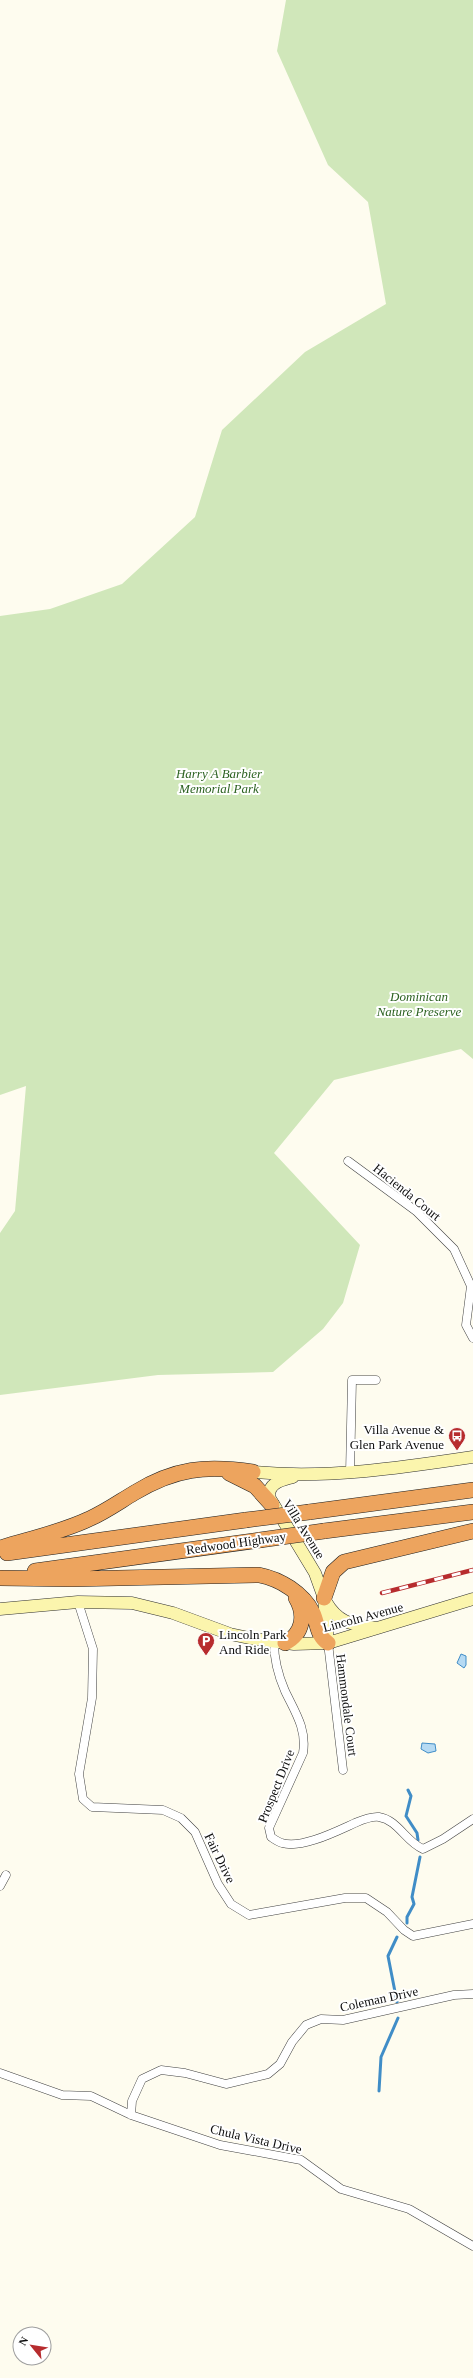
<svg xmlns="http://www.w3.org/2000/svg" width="473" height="2378" font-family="Georgia,serif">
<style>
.green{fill:#d0e7ba}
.water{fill:#b6daf3;stroke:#408dc7}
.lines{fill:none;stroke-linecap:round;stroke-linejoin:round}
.stream{stroke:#408dc7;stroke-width:3}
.street-casing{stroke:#414141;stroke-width:9}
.secondary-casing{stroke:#303030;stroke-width:13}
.highway-casing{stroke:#1f1f1f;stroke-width:16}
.street{stroke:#fff;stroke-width:8}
.secondary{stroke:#fbf5ad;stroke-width:12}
.highway{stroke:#eda45e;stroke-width:15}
.rail-casing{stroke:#b72c2e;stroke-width:4.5}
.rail{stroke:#fff;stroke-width:3;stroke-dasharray:9;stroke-linecap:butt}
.highway-bridge-casing{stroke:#1f1f1f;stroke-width:16;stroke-linecap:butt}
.highway-bridge{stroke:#eda45e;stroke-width:15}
.labels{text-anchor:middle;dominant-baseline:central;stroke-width:4;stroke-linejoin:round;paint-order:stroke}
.park-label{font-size:13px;font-style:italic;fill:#2c6221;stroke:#fff}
.street-label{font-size:13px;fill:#0e0e0e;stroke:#fff}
.poi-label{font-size:13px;fill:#0e0e0e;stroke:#fff;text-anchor:end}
</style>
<rect width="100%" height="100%" fill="#fefcef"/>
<!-- green -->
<path class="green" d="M286 0H473V1059L461 1049 334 1080 274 1153 360 1245 343 1303 323 1329 273 1372 158 1375 0 1395V1233L15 1211 26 1086 0 1095V616L50 609 122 584 195 517 222 430 305 352 386 304 368 202 328 165 277 51Z"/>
<!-- water -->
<path class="water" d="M461 1654 466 1656V1665L464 1668 457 1663Z
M422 1743 435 1744 436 1751 428 1753 421 1749Z"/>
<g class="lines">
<!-- stream -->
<path class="stream" d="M408 1790 411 1796 406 1816 417 1833 418 1840
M407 1923V1917L414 1904 412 1897 420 1857
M397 1937 388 1956 397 2002
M379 2091 381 2057 398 2018"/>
<defs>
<path id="street" d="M348 1161 416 1211 454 1249 471 1286 466 1325 473 1338
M350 1473 352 1380H376
M78 1602 93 1649 92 1698 79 1774 83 1799 92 1807 163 1810 181 1818 195 1832 218 1884 231 1904 249 1915 345 1898H366L387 1912 404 1930 413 1936 473 1924
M274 1642C274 1660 278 1675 285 1691 295 1712 307 1729 303 1753L269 1828 271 1837C274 1839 278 1842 282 1843 302 1849 337 1831 355 1823 362 1820 371 1816 379 1817 398 1820 406 1842 423 1849L443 1839 473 1819
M328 1643 343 1770
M0 1886 6 1875
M0 2073 62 2095 91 2096 131 2115 220 2145 301 2160 341 2189 409 2209 473 2246
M131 2115 132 2101 142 2079 161 2070 185 2073 226 2084 268 2074 280 2064 292 2042 306 2025 321 2019 343 2020 454 1995 473 1994"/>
<path id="secondary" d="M253 1472C327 1479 400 1468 473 1457
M293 1477C283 1480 268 1482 269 1497L315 1573 324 1598 328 1643
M326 1602C339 1624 352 1624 376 1628
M0 1609 78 1602 132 1603 173 1613 230 1634 254 1639 294 1644 328 1643 473 1599"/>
<path id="highway" d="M229 1473 255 1486 272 1505
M309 1512 473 1490
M324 1531 473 1512
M0 1548C29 1539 62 1532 89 1519 105 1512 119 1502 134 1493 175 1468 206 1465 253 1472
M7 1553 246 1520
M35 1571 260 1540
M0 1578 72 1579 259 1575C280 1579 303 1593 313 1613 318 1624 317 1636 328 1643
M324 1598 333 1572 344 1562 473 1531
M285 1643C303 1634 306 1615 296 1598"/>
</defs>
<!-- street casing -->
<use href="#street" class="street-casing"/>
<!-- secondary casing -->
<use href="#secondary" class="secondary-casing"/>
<!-- highway casing -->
<use href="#highway" class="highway-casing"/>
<!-- street -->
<use href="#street" class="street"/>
<!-- secondary -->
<use href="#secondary" class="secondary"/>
<!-- highway -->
<use href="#highway" class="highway"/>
<defs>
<path id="rail" d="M382 1593 473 1570"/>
</defs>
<!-- rail casing -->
<use href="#rail" class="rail-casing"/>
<!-- rail -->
<use href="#rail" class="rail"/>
<defs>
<path id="highway-bridge" d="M246 1520 309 1512
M260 1540 324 1531"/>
</defs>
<!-- highway-bridge casing -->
<use href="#highway-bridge" class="highway-bridge-casing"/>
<!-- highway-bridge -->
<use href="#highway-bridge" class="highway-bridge"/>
</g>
<!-- icons -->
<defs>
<symbol id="bus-pin" viewBox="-11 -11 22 30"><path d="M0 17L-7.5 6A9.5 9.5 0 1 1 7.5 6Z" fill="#b72c2e" stroke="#fff"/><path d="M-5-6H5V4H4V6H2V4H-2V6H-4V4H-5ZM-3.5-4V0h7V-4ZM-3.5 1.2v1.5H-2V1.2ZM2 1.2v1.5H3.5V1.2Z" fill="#fff"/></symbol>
<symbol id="parking-pin" viewBox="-11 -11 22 30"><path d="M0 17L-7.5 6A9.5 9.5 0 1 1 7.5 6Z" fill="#b72c2e" stroke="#fff"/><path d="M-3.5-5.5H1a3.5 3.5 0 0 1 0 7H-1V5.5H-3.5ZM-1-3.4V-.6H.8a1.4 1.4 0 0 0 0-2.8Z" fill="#fff"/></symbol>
</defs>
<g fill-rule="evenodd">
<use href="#bus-pin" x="447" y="1426" width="20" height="27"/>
<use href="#parking-pin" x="196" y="1631" width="20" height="27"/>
</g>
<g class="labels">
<!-- park labels -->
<g class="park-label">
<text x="219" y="773">Harry A Barbier<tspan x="219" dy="15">Memorial Park</tspan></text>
<text x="419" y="996">Dominican<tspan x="419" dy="15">Nature Preserve</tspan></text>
</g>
<!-- street labels -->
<g class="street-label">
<text transform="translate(407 1192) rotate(39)">Hacienda Court</text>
<text transform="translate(304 1529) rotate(58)">Villa Avenue</text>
<text transform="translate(236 1543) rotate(-8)">Redwood Highway</text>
<text transform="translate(363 1617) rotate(-15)">Lincoln Avenue</text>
<text transform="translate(347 1705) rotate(83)">Hammondale Court</text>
<text transform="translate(276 1786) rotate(-68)">Prospect Drive</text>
<text transform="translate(220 1858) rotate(64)">Fair Drive</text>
<text transform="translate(379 1999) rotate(-12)">Coleman Drive</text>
<text transform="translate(256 2139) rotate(13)">Chula Vista Drive</text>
</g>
<!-- poi labels -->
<g class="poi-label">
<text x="444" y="1429">Villa Avenue &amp;<tspan x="444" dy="15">Glen Park Avenue</tspan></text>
<text x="219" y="1634" text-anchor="start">Lincoln Park<tspan x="219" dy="15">And Ride</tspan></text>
</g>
</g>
<!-- north arrow -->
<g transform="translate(32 2346) rotate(300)"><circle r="19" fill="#ffffff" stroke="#9f9f9f"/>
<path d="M0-3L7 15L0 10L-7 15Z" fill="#b72c2e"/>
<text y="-6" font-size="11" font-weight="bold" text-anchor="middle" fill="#0e0e0e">N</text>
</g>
</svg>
